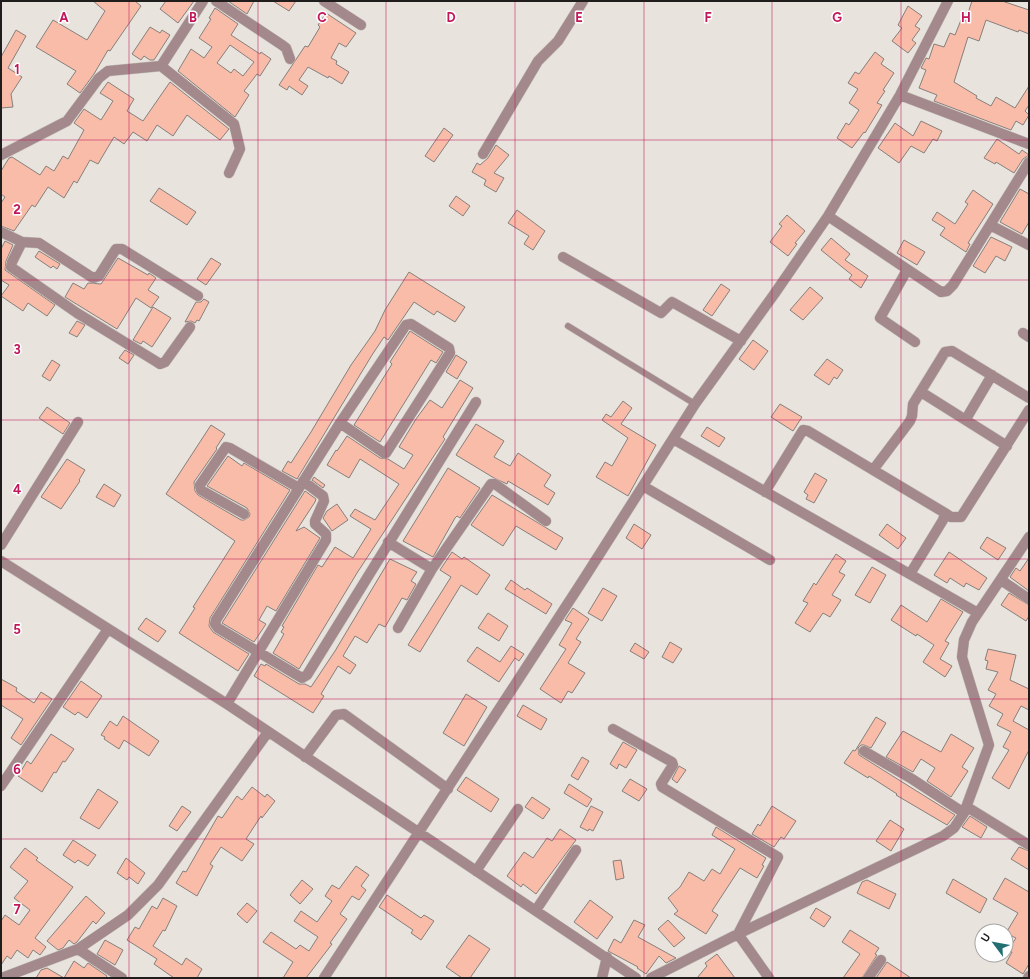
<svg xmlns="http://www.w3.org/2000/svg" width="1030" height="979" font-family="Figtree,sans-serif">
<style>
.building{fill:#f8bca9;stroke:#877f7c;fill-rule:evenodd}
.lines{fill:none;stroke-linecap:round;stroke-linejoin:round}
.service-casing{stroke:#c4c0b9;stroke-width:7}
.minor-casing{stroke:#c4c0b9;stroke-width:11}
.service{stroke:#a3888c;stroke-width:6}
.minor{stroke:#a3888c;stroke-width:10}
.grid{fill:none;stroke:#c2185b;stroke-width:1;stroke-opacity:0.55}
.grid-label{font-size:13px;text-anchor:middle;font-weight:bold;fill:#c2185b;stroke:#fff;stroke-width:3;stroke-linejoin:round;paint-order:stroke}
</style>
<rect width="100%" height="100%" fill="#e8e3dc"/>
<!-- building -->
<path class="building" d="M93 1H135L141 6 110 51 108 50 94 74 80 93 67 84 76 71 36 47 53 20 87 40 105 11Z
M166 1H194L178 23 160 9Z
M228 1H254L247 14Z
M273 1H296L289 11Z
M972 1H1002L1029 10V34L1019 30 1018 32 986 20 979 41 968 37 954 82 977 96 976 98 991 106 996 97 1015 108 1029 86V105L1025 111 1029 115 1023 125 1016 121 1011 130 934 101 937 95 919 88 926 70 921 68 926 58 929 59 934 44 944 47 950 33 955 35 961 20 965 22Z
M908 6 922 16 915 26 920 29 912 40 916 43 908 53 892 41 902 28 898 25Z
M215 8 238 24 231 35 260 54 261 52 271 59 260 76 257 74 244 91 249 95 235 117 178 71 191 49 204 58 212 47 199 38 211 19 209 18ZM230 45 254 62 243 76 234 69 231 73 217 63Z
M326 13 356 33 346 47 339 43 331 58 337 61 336 64 349 72 342 84 329 76 328 78 308 67 299 80 308 86 302 95 289 86 287 90 279 85 305 46 308 47 320 27 318 25Z
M150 27 160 33 162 30 170 35 154 60H150L144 56 141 60 132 54Z
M16 30 26 36 8 68 22 77 11 94 13 107 1 108V57Z
M875 52 884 59 881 64 894 73 883 90 885 91 877 103 882 105 865 133 864 132 852 148 837 138 846 123 849 125 859 110 849 103 858 89 848 83 855 72 859 74Z
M108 82 134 99 127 111 143 121 170 82 229 129 220 140 187 115 173 136 157 125 147 141 133 132 124 144 114 137 98 164 90 160 77 183 74 181 64 198 48 187 35 207 32 205 14 231 1 226V203L5 197 1 194V171L9 158 12 157 40 175 46 166 54 171 63 156 68 159 84 130 74 123 84 109 101 120 113 101 100 93Z
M921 121 942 131 937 141 933 139 924 153 911 146 899 163 878 148 895 123 913 136Z
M444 128 453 135 434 162 425 156Z
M997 139 1019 154 1022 150 1029 155 1023 159 1014 173 996 162 995 164 984 158Z
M496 145 509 155 494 173 504 178 496 192 484 185 486 180 472 172 477 163 480 165 488 158Z
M159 188 196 212 187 225 150 201Z
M1020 189 1029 194V222L1022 234 1000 222Z
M973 190 993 204 968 243 970 244 966 252 940 235 945 228 932 220 937 212 955 224 968 204 965 202Z
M456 196 470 206 463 216 449 206Z
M517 210 545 231 533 250 524 244 529 236 508 223Z
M787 215 805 231 795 243 797 244 788 256 770 242 782 226 779 224Z
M991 237 1012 247 1005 261 996 256 985 273 973 266Z
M831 238 850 254 845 260 868 276 861 288 849 279 852 275 821 250Z
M904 240 925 252 917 265 897 253Z
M5 241 13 245 6 261 5 270 55 305 47 316 28 303 23 311 1 296 9 285 1 280V249Z
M39 251 60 264 57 269 53 266 51 268 35 257Z
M118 258 148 275 149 273 156 278 148 290 159 297 151 308 136 298 117 329 65 297 73 283 84 289 88 283 101 284Z
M211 258 221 264 206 285 197 279Z
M409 272 465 307 455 322 437 311 434 315 414 302 388 340 384 337 372 355 297 479 282 471 288 461 291 463 311 432 351 365 375 331 385 310Z
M721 284 730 290 712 316 703 310Z
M810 287 823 298 803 320 790 310Z
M204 299 209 302 199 321 197 320 195 323 191 321 185 322 196 302H201Z
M153 307 171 318 152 347 143 341 141 344 133 340Z
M77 321 85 325 77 337 69 333Z
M410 331 443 352 436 363 431 360 380 442 354 425 392 364 390 362Z
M753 340 768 351 754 370 739 359Z
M125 350 134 355 128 364 119 358Z
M456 355 467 362 457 379 446 372Z
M827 359 843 370 837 379 834 377 829 385 814 375Z
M52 360 60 365 50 381 42 376Z
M460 380 473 388 443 437 445 439 357 573 299 669 273 653 284 634 281 632 284 627 282 626 318 565 322 567 335 547 353 558 371 529 350 516 355 509 375 520 399 484 360 459 349 478 327 465 336 450 337 451 347 436 380 458 388 459 404 469 413 455 399 447 416 419 430 400 442 408Z
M623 401 632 408 621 424 656 445 628 496 596 477 605 462 612 466 628 438 602 420 606 414 611 417Z
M780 404 802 417 793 431 771 417Z
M47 407 70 423 63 434 39 418Z
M476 424 504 441 494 457 510 466 518 453 551 475 544 486 555 493 548 505 508 481 507 484 494 478 456 455Z
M211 425 225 434 216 448 217 449 194 482 195 491 198 495 241 520H244L249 517 250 514 247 508 207 486 228 456 242 466 244 463 290 490 210 618 209 626 213 632 249 654 238 671 179 633 195 608 193 607 235 541 166 494Z
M707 427 725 438 719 447 701 436Z
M67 459 85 470 79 480 80 481 61 509 41 497Z
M448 468 480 488 460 518 457 516 455 518 433 557 403 541Z
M815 473 827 480 814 503 806 499 808 495 804 492Z
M314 477 325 485 323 488 312 480Z
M104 484 121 495 114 507 96 497Z
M305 491 316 499 315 502 296 531 304 527 320 538 276 611 267 606 259 620 266 624 254 642 222 623Z
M492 495 563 538 556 550 516 526 503 546 471 525Z
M337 504 348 520 332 531 323 518 327 511Z
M634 524 651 535 642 549 626 538Z
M887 524 906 538 898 549 879 535Z
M987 537 1006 548 998 560 980 548Z
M452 552 462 559 464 557 490 575 477 595 461 585 420 652 408 645 451 577 440 570Z
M949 552 987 578 979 590 966 583 964 587 950 578 947 583 934 575Z
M836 554 846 561 839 572 845 575 832 595 841 600 830 617 823 613 810 632 795 623 808 603 803 601 814 583 816 585Z
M1029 558V591L1010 577 1016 568 1020 571Z
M390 559 417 572 411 581 416 584 407 600 402 598 385 627 379 624 367 643 355 636 343 656 356 665 350 674 338 666 321 694 324 696 313 713 254 676 261 664 265 666 266 664 299 684H305L311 687 335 651Z
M872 567 886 575 870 603 855 595Z
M511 580 525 590 527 588 552 604 546 614 505 589Z
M603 588 617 596 602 621 588 613Z
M1009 593 1029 605V616L1026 621 1001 605Z
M941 599 963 612 945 641 949 643 940 659 952 666 945 677 923 662 934 645 917 634 916 636 891 620 901 605 927 622Z
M573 608 589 619 576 639 581 642 568 663 585 673 572 693 568 691 561 703 540 689 566 649 559 645 572 623 565 620Z
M488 613 508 626 499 641 478 628Z
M146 618 166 631 158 642 138 629Z
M670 642 682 649 673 663 662 657Z
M635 643 649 652 644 659 630 651Z
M511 646 524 654 519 661 515 658 499 682 467 661 477 647 500 662Z
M988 649 1016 655 1010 680 1029 689V710L1021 706 1013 721 1029 730V750L1009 789 992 778 1009 750 1003 747 1011 732 997 725 1003 714 989 706 996 694 988 690 998 672 986 669 988 661 985 660Z
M1 679 17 688 16 691 34 703 41 692 52 699 21 745 11 738 23 719 1 705Z
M81 681 102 696 87 718 78 712 75 715 63 707Z
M466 694 487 707 464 746 443 733Z
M523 705 547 719 541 730 517 716Z
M123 716 159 741 149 756 124 740 119 749 104 739 105 737 101 735 110 721 117 726Z
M876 717 886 723 871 748 864 745H861L858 748 859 755 955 815 947 825 896 795 897 794 869 776 868 778 844 763 853 750 855 751Z
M903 731 941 752 951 734 974 748 962 767 968 771 951 797 927 781 935 768 921 759 913 772 886 757Z
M51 734 74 749 65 762 63 761 56 773 54 772 42 792 18 776 27 761 31 764Z
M623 742 637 750 626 768 619 764 617 769 610 764Z
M582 757 589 761 578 780 571 776Z
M679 766 686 770 677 783 672 779Z
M466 777 499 799 491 812 457 790Z
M630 779 647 789 639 801 622 791Z
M569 784 592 799 587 807 564 793Z
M252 787 265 797 267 794 275 801 262 818 261 816 246 839 254 844 242 861 221 847 210 864 213 866 197 896 176 883 183 871 186 872 218 816 222 818 237 796 242 800Z
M98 789 118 802 99 829 80 818Z
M532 797 550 809 543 819 525 807Z
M182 806 191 812 177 831 169 826Z
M591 806 603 812 593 831 589 829 588 831 580 827Z
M772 806 796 821 784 839 781 837 774 847 752 834 758 824 760 826Z
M970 816 987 827 981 838 962 827Z
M890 820 904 829 891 851 876 841Z
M716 827 766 858 762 865 764 866 757 878 740 868 712 911 718 915 706 934 674 914 678 911 668 898 680 887 689 872 704 881 712 869 720 874 735 849 712 835Z
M560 829 576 840 536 894 523 884 521 887 507 876 524 852 533 858 547 838 552 841Z
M73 840 96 855 88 866 78 860 75 863 63 855Z
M1019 847 1029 851V870L1011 859Z
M25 848 38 858 36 860 73 887 35 938 46 947 40 955 33 950 28 958 17 950 11 959 7 956 1 965V921L5 915 19 925 30 910 14 898 28 881 10 867Z
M126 858 145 873 138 884 129 877 127 880 117 873Z
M621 860 624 878 616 880 613 861Z
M356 866 369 875 361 886 366 890 359 900 352 896 340 914 347 919 330 943 332 944 306 978H283L293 962 263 942 271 932 296 949 300 945 309 951 318 937 294 921 301 911 317 922 332 901 325 896 332 885 339 889Z
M1005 878 1029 892V964L1023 974 1006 963 1012 952 1008 950 1016 938 1006 933 1018 913 993 899Z
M953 879 987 899 980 913 946 893Z
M302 880 313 889 300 904 290 895Z
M867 880 896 894 889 909 857 893 862 882Z
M387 895 421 918 424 915 434 921 421 940 411 933 413 930 379 907Z
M86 896 105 913 96 924 93 921 77 942 74 944 69 940 63 948 58 950 47 941Z
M163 898 177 906 165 931 163 930 153 946 182 965 186 958 202 969 197 978H174L154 964 157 959 127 940 135 927 139 929 152 906 157 909Z
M590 900 613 917 597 939 574 922Z
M247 903 257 911 247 923 237 914Z
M816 908 831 917 824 927 810 918Z
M634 920 645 925 638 937 676 958 666 963 659 956 646 974 637 968 638 967 608 951 614 939 621 943Z
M668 920 685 938 674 947 658 929Z
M850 930 879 948 875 954 877 955 862 978H843L860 954 842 942Z
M469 935 490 949 470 978H462L446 967Z
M105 940 123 950 115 965 97 954Z
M717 954 735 978H697L707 966 705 963Z
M74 961 84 968 88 963 107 976 106 978H36L41 970 47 968 64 978Z
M887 962 911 978H876Z"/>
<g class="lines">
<defs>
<path id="service" d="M568 326 695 404"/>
<path id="minor" d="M216 1 282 45 286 48 290 59
M324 1 361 25
M161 66 234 124 240 149 229 173
M900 95 1029 144
M483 154 538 61 558 41 583 1
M1 155 67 121 99 78 108 71 161 66 203 1
M828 216 941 292 947 291 953 285 1029 162
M990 225 1029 245
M1 232 22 242 39 243 93 278 99 276 116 249H122L198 296
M22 242 12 262 11 267 77 313 157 362 160 364 165 362 190 327
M563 257 661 313 672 302 741 341
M907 270 880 318 915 342
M1023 333 1029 337
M921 392 1007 446
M966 419 992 375
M340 423 384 453H386L450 353 449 348 411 324 406 325 340 423 216 620 215 624 218 628 302 678 307 675 476 402
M673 439 978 613
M873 470 910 421 912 416 913 404 945 352 952 351 1029 398
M643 486 770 560
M765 492 803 430 808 431 945 513 943 520 910 574
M945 513 951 517H961L1029 410
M244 514 201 490 200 485 226 447 230 448 299 488
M388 542 432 569
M1 545 78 422
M1 561 227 704 636 978
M1001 580 1029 599
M398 628 432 569 491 484H495L546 521
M227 704 326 540V534L315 524V521L324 501 323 496 303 481
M613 729 672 762 673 765 661 784 662 787 778 857 738 934 769 978
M864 751 912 779 964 813
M305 757 336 715 344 714 448 789
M1 786 108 629
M967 807 1029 845
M476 871 518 809
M536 910 576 850
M78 949 122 978
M2 978 78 949 128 915 158 885 268 732
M324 978 585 577 695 404 775 293 828 216 900 95 948 1
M602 978 607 957
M651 978 738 934 943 836 954 828 964 813 989 745 962 657 964 640 972 622 1029 537
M868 978 881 960
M1028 978 1029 976"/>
</defs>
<!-- service casing -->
<use href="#service" class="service-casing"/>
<!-- minor casing -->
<use href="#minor" class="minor-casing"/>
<!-- service -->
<use href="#service" class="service"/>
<!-- minor -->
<use href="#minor" class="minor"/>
</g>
<!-- grid -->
<path class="grid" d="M129 1V978M258 1V978M386 1V978M515 1V978M644 1V978M772 1V978M901 1V978M1 140H1029M1 280H1029M1 420H1029M1 559H1029M1 699H1029M1 839H1029"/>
<g class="grid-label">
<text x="64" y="22">A</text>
<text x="193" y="22">B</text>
<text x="322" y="22">C</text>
<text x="451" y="22">D</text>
<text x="579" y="22">E</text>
<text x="708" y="22">F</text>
<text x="837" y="22">G</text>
<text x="966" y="22">H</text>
<text x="17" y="74">1</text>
<text x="17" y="214">2</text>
<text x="17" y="354">3</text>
<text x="17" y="494">4</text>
<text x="17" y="634">5</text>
<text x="17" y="774">6</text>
<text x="17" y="914">7</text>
</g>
<!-- border -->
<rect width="1030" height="979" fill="none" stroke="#201e1c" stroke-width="4"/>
<!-- north arrow -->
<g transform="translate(994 943) rotate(302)"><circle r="19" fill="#ffffff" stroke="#a6a5a4"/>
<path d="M0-3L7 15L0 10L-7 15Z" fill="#226e71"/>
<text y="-6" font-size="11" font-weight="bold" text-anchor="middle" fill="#201e1c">U</text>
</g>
</svg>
